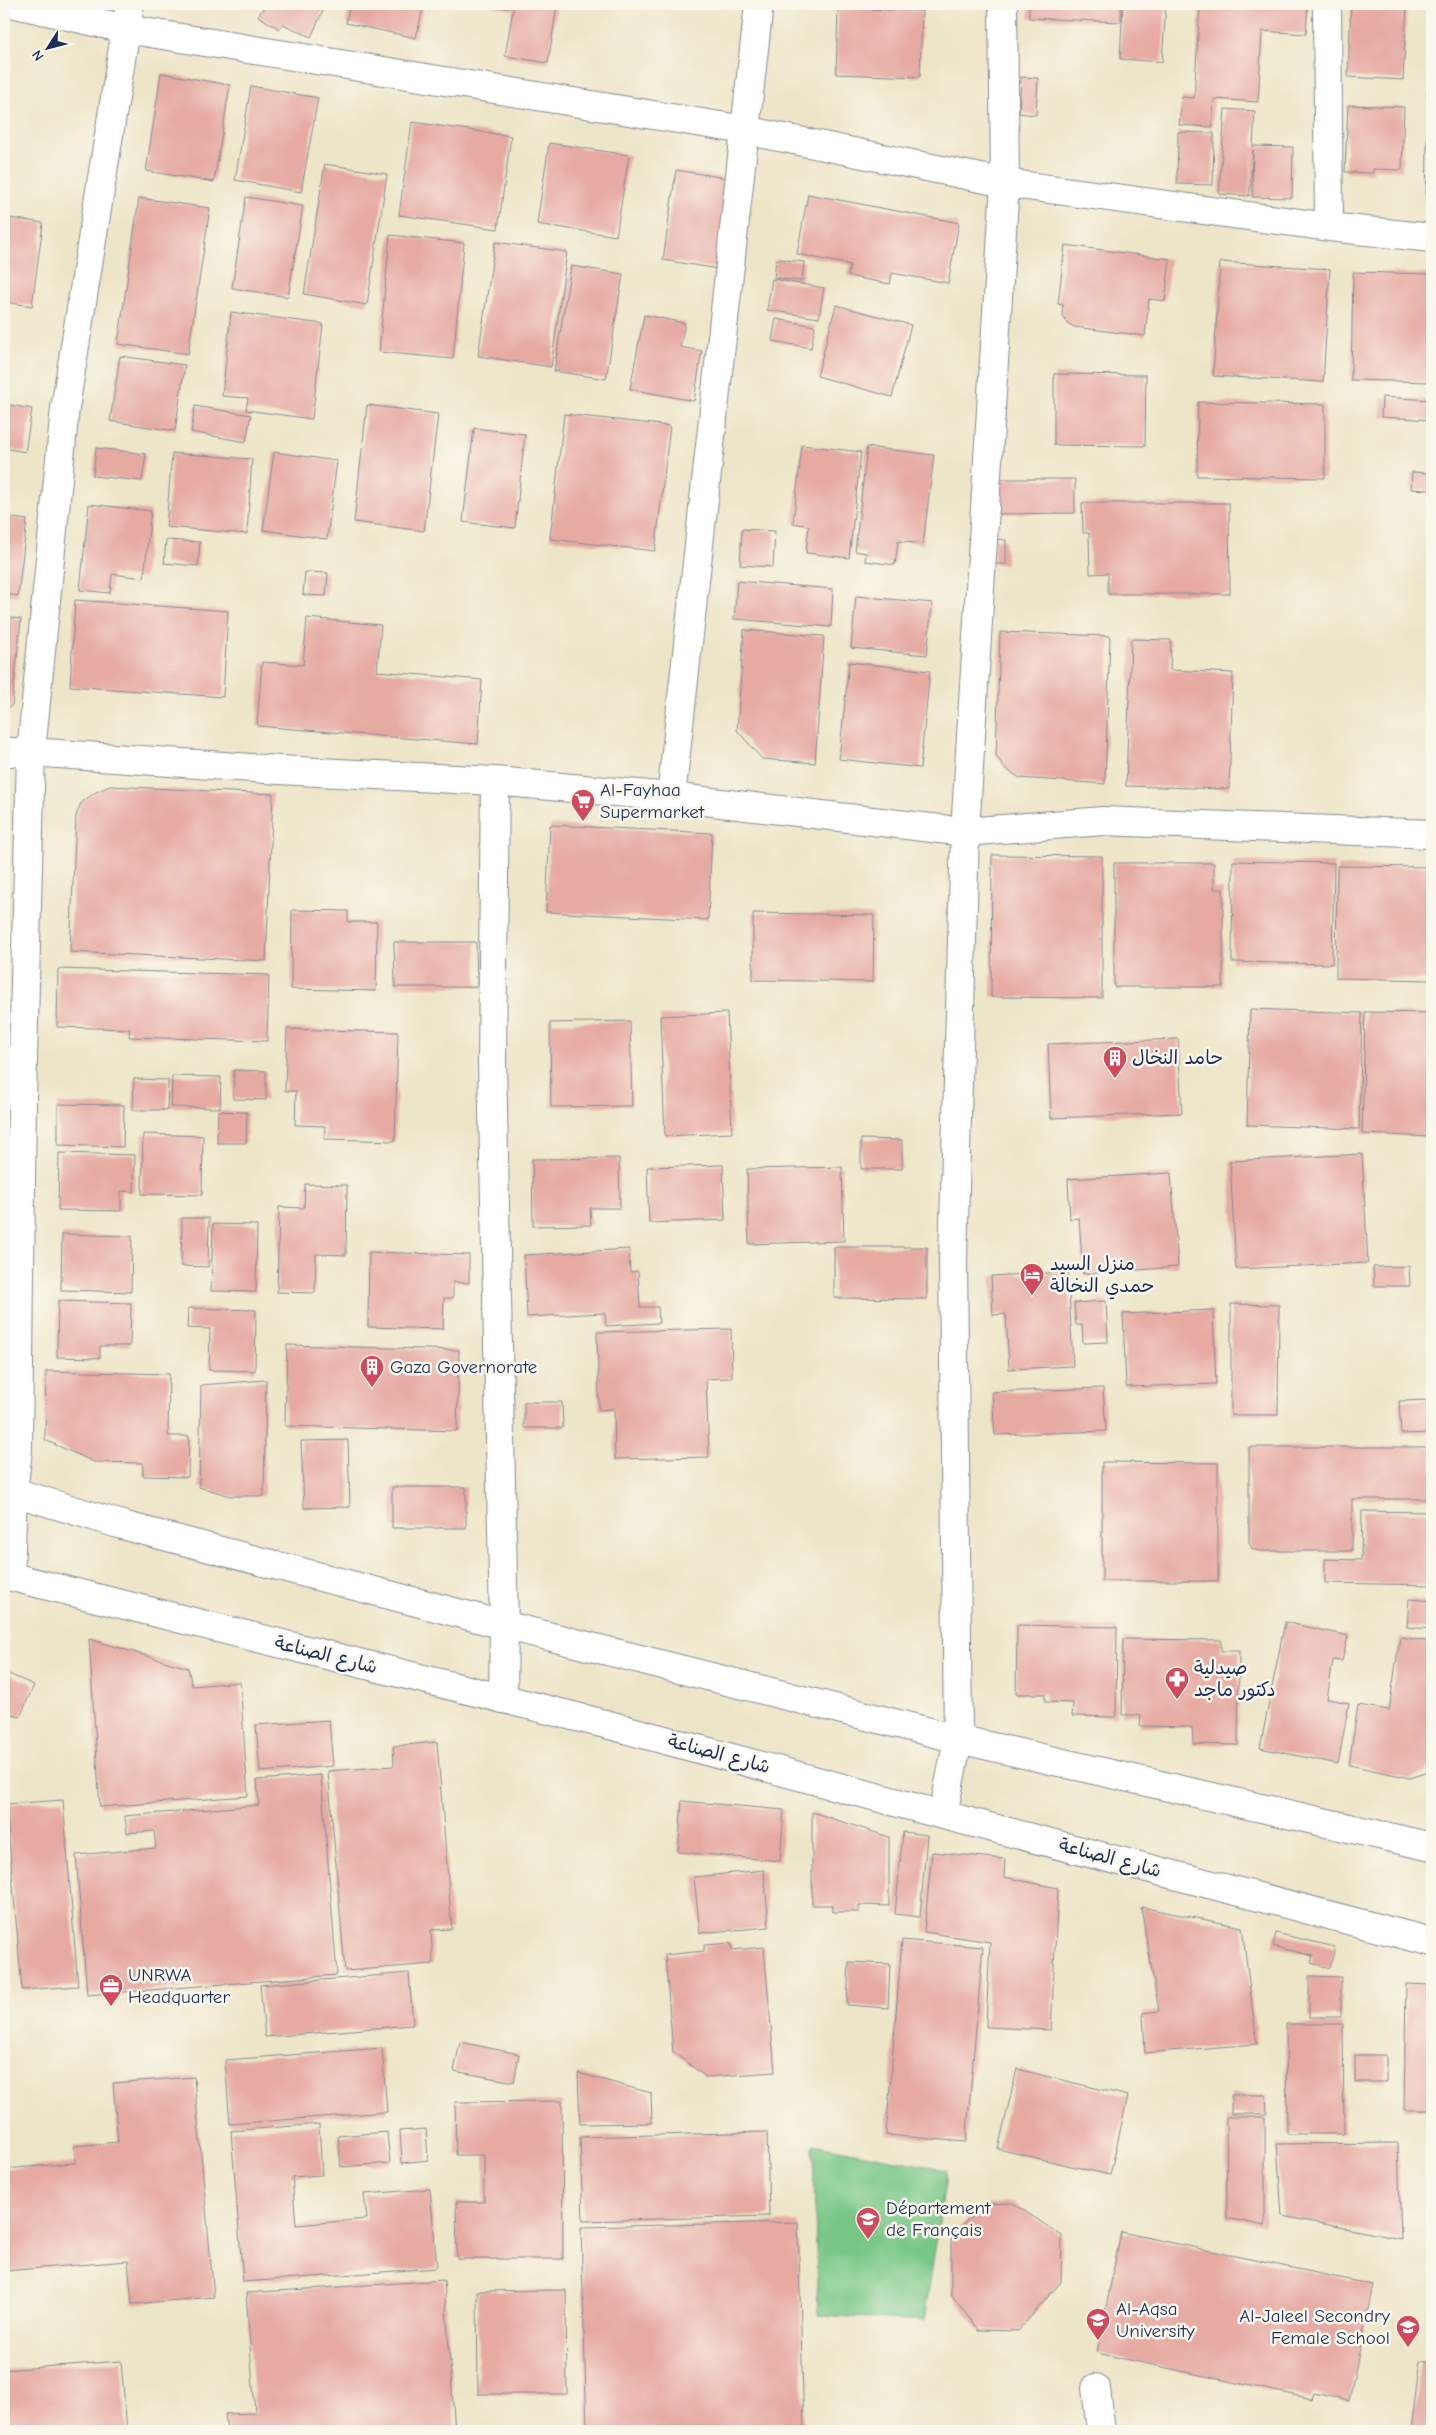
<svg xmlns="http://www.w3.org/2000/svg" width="1436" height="2435" font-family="'Comic Neue','Playpen Sans Arabic',sans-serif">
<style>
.green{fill:#78c787;stroke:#4a7b72}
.building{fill:#e6aaa3}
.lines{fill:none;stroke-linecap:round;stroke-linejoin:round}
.minor-casing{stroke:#848a92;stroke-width:30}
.major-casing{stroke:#848a92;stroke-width:30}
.minor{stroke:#fff;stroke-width:28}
.major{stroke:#fff;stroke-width:28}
.labels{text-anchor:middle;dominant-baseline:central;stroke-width:5;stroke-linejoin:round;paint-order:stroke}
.poi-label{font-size:19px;fill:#1b2f5e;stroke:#fbf7ec;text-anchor:start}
.street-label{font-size:19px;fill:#1b2f5e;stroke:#fbf7ec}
</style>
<rect width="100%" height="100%" fill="#fbf7ec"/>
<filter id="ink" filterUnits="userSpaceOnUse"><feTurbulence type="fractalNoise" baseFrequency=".02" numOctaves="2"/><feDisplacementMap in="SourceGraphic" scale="10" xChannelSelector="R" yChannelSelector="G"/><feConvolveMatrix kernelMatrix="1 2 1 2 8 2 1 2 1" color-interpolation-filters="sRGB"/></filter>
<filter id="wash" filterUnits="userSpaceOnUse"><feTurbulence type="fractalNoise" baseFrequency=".0096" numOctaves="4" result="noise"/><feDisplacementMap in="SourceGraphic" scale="20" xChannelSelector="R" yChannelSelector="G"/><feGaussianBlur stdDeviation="1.12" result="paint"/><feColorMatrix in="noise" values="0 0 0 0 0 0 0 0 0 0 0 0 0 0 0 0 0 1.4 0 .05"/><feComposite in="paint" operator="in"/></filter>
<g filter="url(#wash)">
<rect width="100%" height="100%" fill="#ede5c7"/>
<!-- green -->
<path class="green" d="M813 2144 947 2170 924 2321 818 2315Z"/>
<g id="blocks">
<!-- building -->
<path class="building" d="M266 4H326L311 37 283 24 279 29 258 16Z
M350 4H424L416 38 346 23Z
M487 4H510L509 9Z
M514 4 557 6 548 63 505 56Z
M1029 4H1121V22L1029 18Z
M1123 4H1166L1162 62 1120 59Z
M1200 4H1308L1306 34 1262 31 1258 102 1214 99 1212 127 1179 125 1182 97 1194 98Z
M1351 4H1407L1403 80 1348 77Z
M838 8 922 11 920 77 836 74Z
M161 73 230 85 214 182 146 171Z
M1021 77 1038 78 1036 115 1019 113Z
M251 86 318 98 301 192 235 180Z
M1428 93 1432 94V204H1426Z
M1348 105 1404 107 1402 170 1373 169V173L1345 172Z
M1225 109 1255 111 1253 146 1293 147 1292 198 1252 197 1253 150 1249 196 1219 194Z
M412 122 511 136 498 229 399 215Z
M1178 132 1214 133 1213 185 1177 184Z
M549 143 629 155 616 236 537 224Z
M325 164 387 174 367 305 304 294Z
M676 170 739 180 725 270 663 260Z
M808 194 959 223 948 283 892 273 890 284 848 276 850 265 797 254Z
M246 197 303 206 288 297 232 288Z
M139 198 210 208 188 354 118 344Z
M4 217 43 223 32 306 4 302Z
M390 235 464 243 453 359 379 352Z
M495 242 567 252 551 367 478 356Z
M1065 245 1170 259 1165 301 1149 299 1145 336 1074 327 1067 323 1062 315 1063 305 1058 304Z
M776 259 804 262 802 281 774 278Z
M1220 262 1330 269 1323 382 1213 376Z
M571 266 623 274 606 379 554 371Z
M1353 272 1432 274V382L1351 380Z
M772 279 824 288 819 318 767 310Z
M836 305 911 325 892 397 817 376Z
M231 312 323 324 312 419 246 410 248 398 222 396Z
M644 315 685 323 680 347 702 351 694 401 630 389Z
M776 319 815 326 811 348 772 341Z
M120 356 185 365 175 431 110 421Z
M1054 374 1146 375 1145 446 1054 445Z
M1382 397 1432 400V420L1381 417Z
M1198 402 1325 404V478L1197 476Z
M4 404 32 409 25 452 4 448Z
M367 405 438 414 424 531 354 522Z
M195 406 251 415 246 442 191 432Z
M564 414 670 426 655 551 550 539Z
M474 428 525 434 515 528 463 522Z
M802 445 861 452 849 558 806 553 809 526 793 523Z
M867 447 934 455 923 544 898 541 895 565 865 561 866 553 855 551Z
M96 448 146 454 142 481 93 476Z
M274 452 337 461 327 539 263 530Z
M172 453 252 459 247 534 166 527Z
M1412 472 1432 473V490L1411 489Z
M997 479H1075V513L997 514Z
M1082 503H1229L1230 594H1108V573L1090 574 1089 533H1083Z
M89 504 151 511 144 578 112 574 110 593 80 590Z
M4 517 27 520 18 596 4 594Z
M742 529 775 531 773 567 740 565Z
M994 539 1006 540V564H994Z
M166 540 200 542 198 566 164 563Z
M305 572 328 573 326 596 303 595Z
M737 581 833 589 831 627 734 619Z
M856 596 932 603 927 655 851 648Z
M75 600 228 611 223 697 70 686Z
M4 617 21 619 12 705 4 711Z
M307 618 381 625 377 671 482 680 478 744 257 726 262 662 303 665Z
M744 630 824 636 815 763 762 759 737 730Z
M1000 632 1110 636 1105 784 1020 778 1007 770 996 756Z
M1131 639 1171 640 1170 670 1233 673 1229 789 1126 786Z
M849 662 930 671 920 768 839 759Z
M110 786 273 794 266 961 70 952 76 816 81 803 96 792Z
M550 825 712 833 708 920 546 912Z
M992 855 1102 856V998L991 997Z
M1233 861 1334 863 1332 964 1232 962Z
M1114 863H1214V889H1223V987H1114Z
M1337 866 1432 867V980L1336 978Z
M292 910 348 911V922H377L376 991 291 989Z
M753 913 874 915 873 982 753 980Z
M394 942H476L477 987H395Z
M58 969 269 975 267 1041 129 1037 130 1029 57 1027Z
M1250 1009 1362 1013 1359 1129 1247 1125Z
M1365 1012 1432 1013V1137L1362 1134Z
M727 1013 732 1133 665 1136 660 1016Z
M630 1021 632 1106 551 1107 550 1023Z
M287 1029 398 1032 395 1141 324 1139 325 1126 295 1125 296 1091H285Z
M1178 1039 1182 1113 1051 1118 1048 1044Z
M234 1070 266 1071V1100L233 1099Z
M172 1076 221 1077 220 1108 171 1107Z
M134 1079 168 1080 167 1110H133Z
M58 1104 124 1105 123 1147 58 1145Z
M218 1111 247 1112 246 1143H217Z
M143 1134 203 1136 202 1195 142 1194Z
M861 1139 902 1140V1169H861Z
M59 1153 135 1155 134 1192 121 1191V1211L58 1210Z
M1362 1154 1368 1263 1236 1269 1230 1161Z
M619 1158 620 1208H590L591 1225 533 1226 532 1159Z
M723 1165 725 1220 649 1223 647 1167Z
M842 1167 844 1241 749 1244 747 1169Z
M1171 1173 1178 1267 1083 1274 1079 1218 1070 1219 1068 1179Z
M305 1184 347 1185 346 1255 316 1254 315 1293 277 1292 279 1207 304 1208Z
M182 1218H209L208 1267 181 1266Z
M213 1224 257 1225 256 1292 211 1291Z
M62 1234 132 1236 131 1292 61 1290Z
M834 1247H927V1299L834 1298Z
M629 1249 630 1272 638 1271 640 1307H658L659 1323 606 1326 605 1313 527 1317 524 1255Z
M369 1252 469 1255V1283L453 1282V1298H444L443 1329 368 1327Z
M1409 1266 1410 1286H1374L1373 1267Z
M1068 1272 1073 1366 1009 1369 1006 1314 993 1315 991 1276Z
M58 1301 131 1303 130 1346H100V1358L57 1357Z
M1106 1301 1108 1342 1083 1343 1082 1325H1076L1074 1303Z
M1231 1304 1279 1305 1278 1415H1231Z
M188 1308 256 1310 255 1371 209 1370 210 1329 187 1328Z
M1213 1310 1216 1384 1126 1387 1123 1314Z
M731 1329 732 1378 706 1379 709 1457 615 1459 614 1409 599 1410 597 1332Z
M287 1345 459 1350 457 1431 285 1426Z
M4 1348 7 1394 4 1397Z
M46 1371 169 1374 168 1436H189L188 1477 143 1476V1463L94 1462 45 1440Z
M266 1380 264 1496H231L199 1487 201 1385Z
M1103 1388 1106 1431 995 1435 992 1392Z
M1432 1400V1433L1401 1434 1399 1401Z
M524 1402H562L563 1428H524Z
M348 1440 350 1507 304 1508 301 1441Z
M1249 1447H1432V1499H1352V1551H1259L1252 1549 1249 1542Z
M1102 1462 1218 1463V1581H1102Z
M392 1487H466V1528H392Z
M1362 1511 1432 1512V1585L1325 1583V1559L1361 1560Z
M1409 1599 1432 1601V1629L1407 1627Z
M1285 1622 1348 1636 1342 1661 1333 1660 1327 1699 1349 1703 1338 1764 1260 1748Z
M1017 1625 1117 1627 1116 1717 1072 1716 1073 1703 1045 1702V1694H1016Z
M1400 1637 1432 1642V1765L1426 1773 1410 1778 1349 1765 1358 1705 1389 1710Z
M89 1639 188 1668 192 1686 240 1682 248 1796 100 1807Z
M1123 1639 1221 1640V1651H1239L1238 1745 1193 1744 1192 1727 1140 1726 1141 1715H1122Z
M4 1672 34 1685 20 1717 5 1711 4 1715Z
M329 1720 333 1766 260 1772 256 1725Z
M437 1742 452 1929 431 1930 433 1964 345 1971 328 1771 394 1766 393 1746Z
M321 1775 337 1975 87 1995 76 1855 156 1848 154 1831 127 1833 125 1816 259 1805 257 1780Z
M63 1800 78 1986 22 1990 6 1804Z
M682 1801 784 1810 780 1861 678 1852Z
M812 1812 889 1837V1906L859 1905V1912H832V1905H812Z
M903 1832 927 1835 920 1917 895 1914Z
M932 1852 1005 1859 1004 1877 1058 1888 1051 2030 986 2027 990 1942 924 1932Z
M764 1870 769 1927 700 1933 694 1877Z
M1141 1907 1242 1927 1257 2044 1145 2053 1143 2013 1159 2011Z
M1276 1933 1335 1947 1330 1968 1311 1963 1313 1956 1273 1946Z
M902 1940 983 1947 966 2142 886 2135Z
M731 1943 732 1950 764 1947 775 2072 706 2077 673 2052 665 1955 704 1951V1945Z
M849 1962 890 1964 888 2008 847 2005Z
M409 1973 413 2025 265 2037 260 1985Z
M1309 1976 1341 1977V2017H1309Z
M1406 1984 1432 1985V2110H1404Z
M1286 2024H1343L1344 2134H1287Z
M460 2042 519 2054 514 2082 454 2071Z
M382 2048 387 2112 230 2124 225 2060Z
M1355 2055H1386V2082H1355Z
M1017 2069 1128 2096 1110 2175 998 2149Z
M578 2073 651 2093 652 2123 580 2124Z
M194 2077 214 2297 132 2304 128 2261 4 2271V2169L75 2163 74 2146 118 2142 113 2083Z
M1231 2095H1266L1267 2114H1231Z
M562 2101 563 2259H457L456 2202H484V2155H456L455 2102Z
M1226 2117H1265V2226L1227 2218Z
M319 2124 322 2175 292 2177 296 2225 367 2219 364 2194 430 2189 437 2268 243 2282 231 2131Z
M426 2129 428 2160 402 2163 400 2131Z
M387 2132 390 2163 341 2167 338 2136Z
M767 2132 769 2216 583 2221 580 2137Z
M1398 2143 1401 2239 1282 2216 1277 2144Z
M1013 2203 1062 2236 1061 2282 1018 2331 978 2330 951 2294V2236L984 2204Z
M798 2222 804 2431H587L581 2227Z
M1121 2232 1373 2285 1349 2401 1314 2393 1312 2399 1097 2353Z
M444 2280 455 2431H227L225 2414 255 2413 246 2293Z
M566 2290 567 2394H478L477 2291Z
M1420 2360 1432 2362V2431H1411Z
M121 2361 127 2431H4V2370Z
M1073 2426 1074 2431H1005V2430Z"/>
</g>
</g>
<g filter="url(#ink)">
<use href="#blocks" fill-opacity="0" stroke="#848a92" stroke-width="1"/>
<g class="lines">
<defs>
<path id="minor" d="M16 4 126 29 745 130 1005 183 1329 227 1432 238
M1327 4 1329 227
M4 752H31L279 770 495 781 671 797 965 832 1103 821 1432 834
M495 781 492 1062 504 1625 503 1699
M671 797 759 4
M10 1577 13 1492 18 1450 22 1099 31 752 65 408 130 4
M943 1815 958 1739 953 1260 965 832 1005 183 1003 4
M1096 2388 1101 2431"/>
<path id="major" d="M4 1489 122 1525 504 1625 958 1739 1432 1847
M4 1575 613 1726 943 1815 1432 1942"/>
</defs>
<!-- minor casing -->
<use href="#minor" class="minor-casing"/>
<!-- major casing -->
<use href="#major" class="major-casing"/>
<!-- minor -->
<use href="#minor" class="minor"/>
<!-- major -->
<use href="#major" class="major"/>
</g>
</g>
<!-- icons -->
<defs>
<symbol id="supermarket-pin" viewBox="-11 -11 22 30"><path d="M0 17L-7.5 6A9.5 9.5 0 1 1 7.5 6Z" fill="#d1495b" stroke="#fbf7ec"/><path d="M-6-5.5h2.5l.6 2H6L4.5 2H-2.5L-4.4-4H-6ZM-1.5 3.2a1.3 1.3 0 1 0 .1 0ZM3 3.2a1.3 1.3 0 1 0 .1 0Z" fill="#fff"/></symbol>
<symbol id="building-pin" viewBox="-11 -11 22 30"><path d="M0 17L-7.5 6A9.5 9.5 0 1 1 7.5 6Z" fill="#d1495b" stroke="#fbf7ec"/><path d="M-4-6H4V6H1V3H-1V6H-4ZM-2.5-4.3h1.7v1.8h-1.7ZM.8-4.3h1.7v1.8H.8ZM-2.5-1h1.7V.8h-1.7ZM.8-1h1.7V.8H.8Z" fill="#fff"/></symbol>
<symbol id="hotel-pin" viewBox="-11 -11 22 30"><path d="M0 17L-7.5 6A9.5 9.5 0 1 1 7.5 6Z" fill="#d1495b" stroke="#fbf7ec"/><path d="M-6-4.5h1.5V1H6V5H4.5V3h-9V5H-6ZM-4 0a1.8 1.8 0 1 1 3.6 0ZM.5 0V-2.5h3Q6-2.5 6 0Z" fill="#fff"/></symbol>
<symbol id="pharmacy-pin" viewBox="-11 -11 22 30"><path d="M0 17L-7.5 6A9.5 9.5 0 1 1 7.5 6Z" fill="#d1495b" stroke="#fbf7ec"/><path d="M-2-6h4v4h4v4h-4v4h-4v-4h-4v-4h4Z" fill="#fff"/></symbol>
<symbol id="office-pin" viewBox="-11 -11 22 30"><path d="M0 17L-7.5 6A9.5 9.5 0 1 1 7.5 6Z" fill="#d1495b" stroke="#fbf7ec"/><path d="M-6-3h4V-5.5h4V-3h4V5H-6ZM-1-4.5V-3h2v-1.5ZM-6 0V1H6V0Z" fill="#fff"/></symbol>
<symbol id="university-pin" viewBox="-11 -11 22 30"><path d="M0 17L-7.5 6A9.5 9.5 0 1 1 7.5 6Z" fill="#d1495b" stroke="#fbf7ec"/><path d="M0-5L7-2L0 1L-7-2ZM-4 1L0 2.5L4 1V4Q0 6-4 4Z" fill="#fff"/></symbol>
<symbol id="school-pin" viewBox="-11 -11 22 30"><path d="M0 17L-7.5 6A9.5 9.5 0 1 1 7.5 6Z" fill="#d1495b" stroke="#fbf7ec"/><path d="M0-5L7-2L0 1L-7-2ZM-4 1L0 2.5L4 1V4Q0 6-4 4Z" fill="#fff"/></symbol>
</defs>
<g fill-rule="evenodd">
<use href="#supermarket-pin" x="569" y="787" width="28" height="38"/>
<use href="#building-pin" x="1101" y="1044" width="28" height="38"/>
<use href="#hotel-pin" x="1018" y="1261" width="28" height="38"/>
<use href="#building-pin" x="358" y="1353" width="28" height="38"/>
<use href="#pharmacy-pin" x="1163" y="1665" width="28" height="38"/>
<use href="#office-pin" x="97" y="1972" width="28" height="38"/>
<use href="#university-pin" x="854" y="2205" width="28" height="38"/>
<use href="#university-pin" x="1084" y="2306" width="28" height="38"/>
<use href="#school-pin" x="1394" y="2313" width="28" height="38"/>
</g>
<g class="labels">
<!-- poi labels -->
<g class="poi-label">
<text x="600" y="790">Al-Fayhaa<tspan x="600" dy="22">Supermarket</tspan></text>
<text x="1132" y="1058">حامد النخال</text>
<text x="1050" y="1264">منزل السيد<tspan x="1050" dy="22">حمدي النخالة</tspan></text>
<text x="390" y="1367">Gaza Governorate</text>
<text x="1194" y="1668">صيدلية<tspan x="1194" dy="22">دكتور ماجد</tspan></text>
<text x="128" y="1975">UNRWA<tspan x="128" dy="22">Headquarter</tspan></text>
<text x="886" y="2208">Département<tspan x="886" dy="22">de Français</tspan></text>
<text x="1116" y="2309">Al-Aqsa<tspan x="1116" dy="22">University</tspan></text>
<text x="1390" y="2316" text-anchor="end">Al-Jaleel Secondry<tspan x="1390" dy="22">Female School</tspan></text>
</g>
<!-- street labels -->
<g class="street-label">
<text transform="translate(326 1655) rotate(14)">شارع الصناعة</text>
<text transform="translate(719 1754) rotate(15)">شارع الصناعة</text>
<text transform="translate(1110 1858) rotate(15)">شارع الصناعة</text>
</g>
</g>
<!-- margin -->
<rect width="1436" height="2435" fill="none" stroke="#fbf7ec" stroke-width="20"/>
<!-- north arrow -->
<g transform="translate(48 48) rotate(234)" stroke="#fbf7ec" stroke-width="4" paint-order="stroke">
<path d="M0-4L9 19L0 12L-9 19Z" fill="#1b2f5e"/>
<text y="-8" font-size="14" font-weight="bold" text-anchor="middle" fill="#1b2f5e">N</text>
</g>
</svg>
